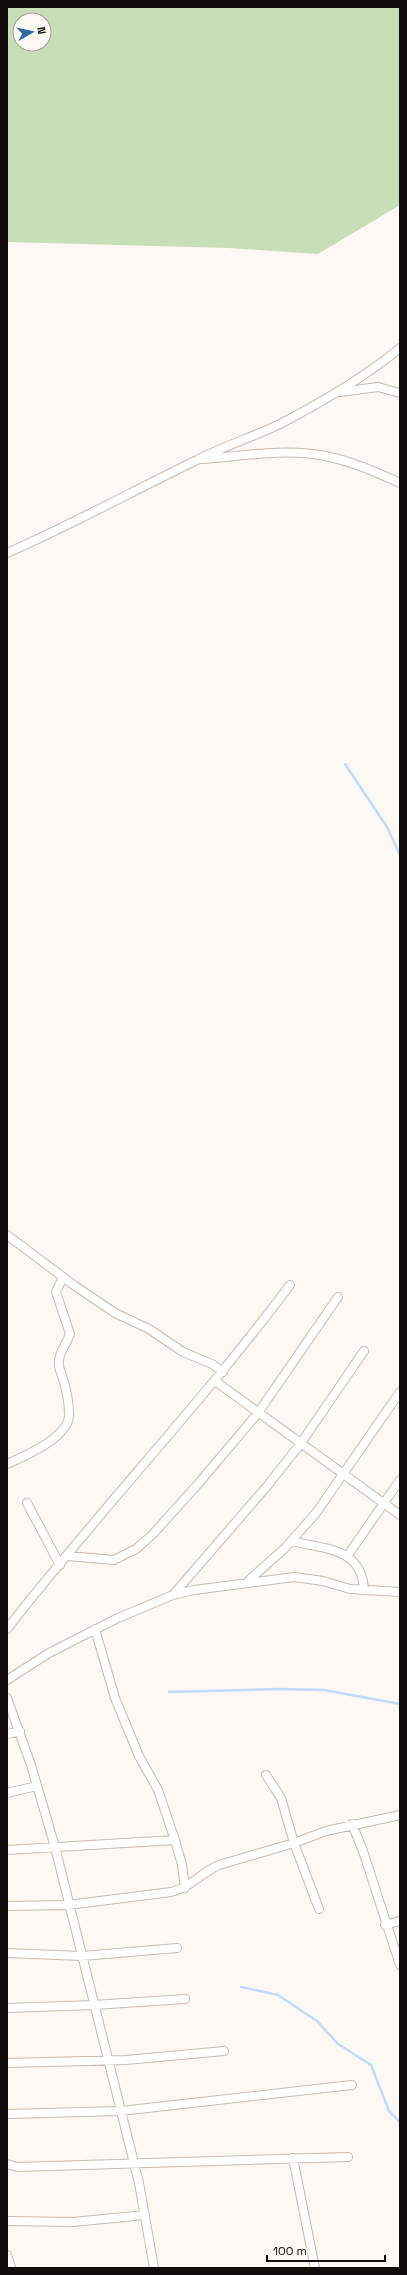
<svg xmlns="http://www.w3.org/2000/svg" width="407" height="2275" font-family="'Space Grotesk',sans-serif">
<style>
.green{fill:#c8deb9;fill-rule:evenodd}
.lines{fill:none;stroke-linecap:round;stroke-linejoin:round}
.stream{stroke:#c1dcf8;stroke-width:2.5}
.street-casing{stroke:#c8bbb2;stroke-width:10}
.street{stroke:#fff;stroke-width:8}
</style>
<rect width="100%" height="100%" fill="#fdf8f3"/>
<!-- green -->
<path class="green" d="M7 7H400V205L318 254 228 248 7 242ZM20 20H44V44H20Z"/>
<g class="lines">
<!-- stream -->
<path class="stream" d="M345 764 387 827 400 855
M169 1692 279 1689 324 1690 400 1704
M241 1987 278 1995 317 2021 338 2044 371 2065 389 2111 400 2122"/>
<defs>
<path id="street" d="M340 392 378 387 400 393
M202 459C242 456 286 448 325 456 351 461 376 472 400 483
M7 553C71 525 133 491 197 460 224 446 253 437 280 424 322 402 364 378 400 348
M7 1235 75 1286 115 1313 149 1329 183 1352 212 1364 223 1372
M215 1381 400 1515
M7 1464C25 1456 70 1437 69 1414 69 1405 67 1394 65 1386 64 1378 57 1368 59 1360 60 1351 67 1343 70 1334L56 1292 63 1277
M27 1503 60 1565
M291 1541C324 1549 362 1547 364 1590
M348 1555 400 1480
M68 1556 114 1560 136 1549 152 1535 198 1484 258 1413 338 1297
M247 1582 285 1548 316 1513 400 1392
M173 1595 268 1485 301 1443 364 1351
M7 1629C98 1512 201 1404 290 1285
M95 1629 115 1698 139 1756 158 1790 175 1840
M7 1680 49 1653 118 1618 173 1595 194 1590 294 1577 323 1581 350 1589 400 1592
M7 1698 31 1765 55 1847 139 2183 154 2268
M7 1734 20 1731
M266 1775 281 1798 294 1843 319 1909
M7 1793 37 1786
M352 1824 363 1851 400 1965
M7 1850 175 1840 182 1865 185 1888
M7 1906 68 1905 171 1892C193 1886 199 1874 219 1865L294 1843 326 1831 400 1815
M385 1925 400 1921
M7 1953 82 1956 177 1948
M7 2008 94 2005 185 1999
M7 2063 126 2060 224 2051
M7 2114 121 2111 352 2085
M293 2158 315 2268
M7 2164 17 2167 348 2157
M7 2221 73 2222 145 2215
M7 2255 11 2268"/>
</defs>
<!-- street casing -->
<use href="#street" class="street-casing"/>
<!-- street -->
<use href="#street" class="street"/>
</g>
<!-- border -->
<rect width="407" height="2275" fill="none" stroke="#110d0a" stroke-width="16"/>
<!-- north arrow -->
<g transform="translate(32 32) rotate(81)"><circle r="19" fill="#fdf8f3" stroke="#9f9a96"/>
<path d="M0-3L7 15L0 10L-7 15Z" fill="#2e6ba2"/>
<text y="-6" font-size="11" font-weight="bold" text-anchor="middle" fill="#110d0a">N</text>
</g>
<!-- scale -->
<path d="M267 2255v6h118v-6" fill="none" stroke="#110d0a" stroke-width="2"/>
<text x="273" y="2255" font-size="12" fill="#110d0a" stroke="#fdf8f3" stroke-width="3" paint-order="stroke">100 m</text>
</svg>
